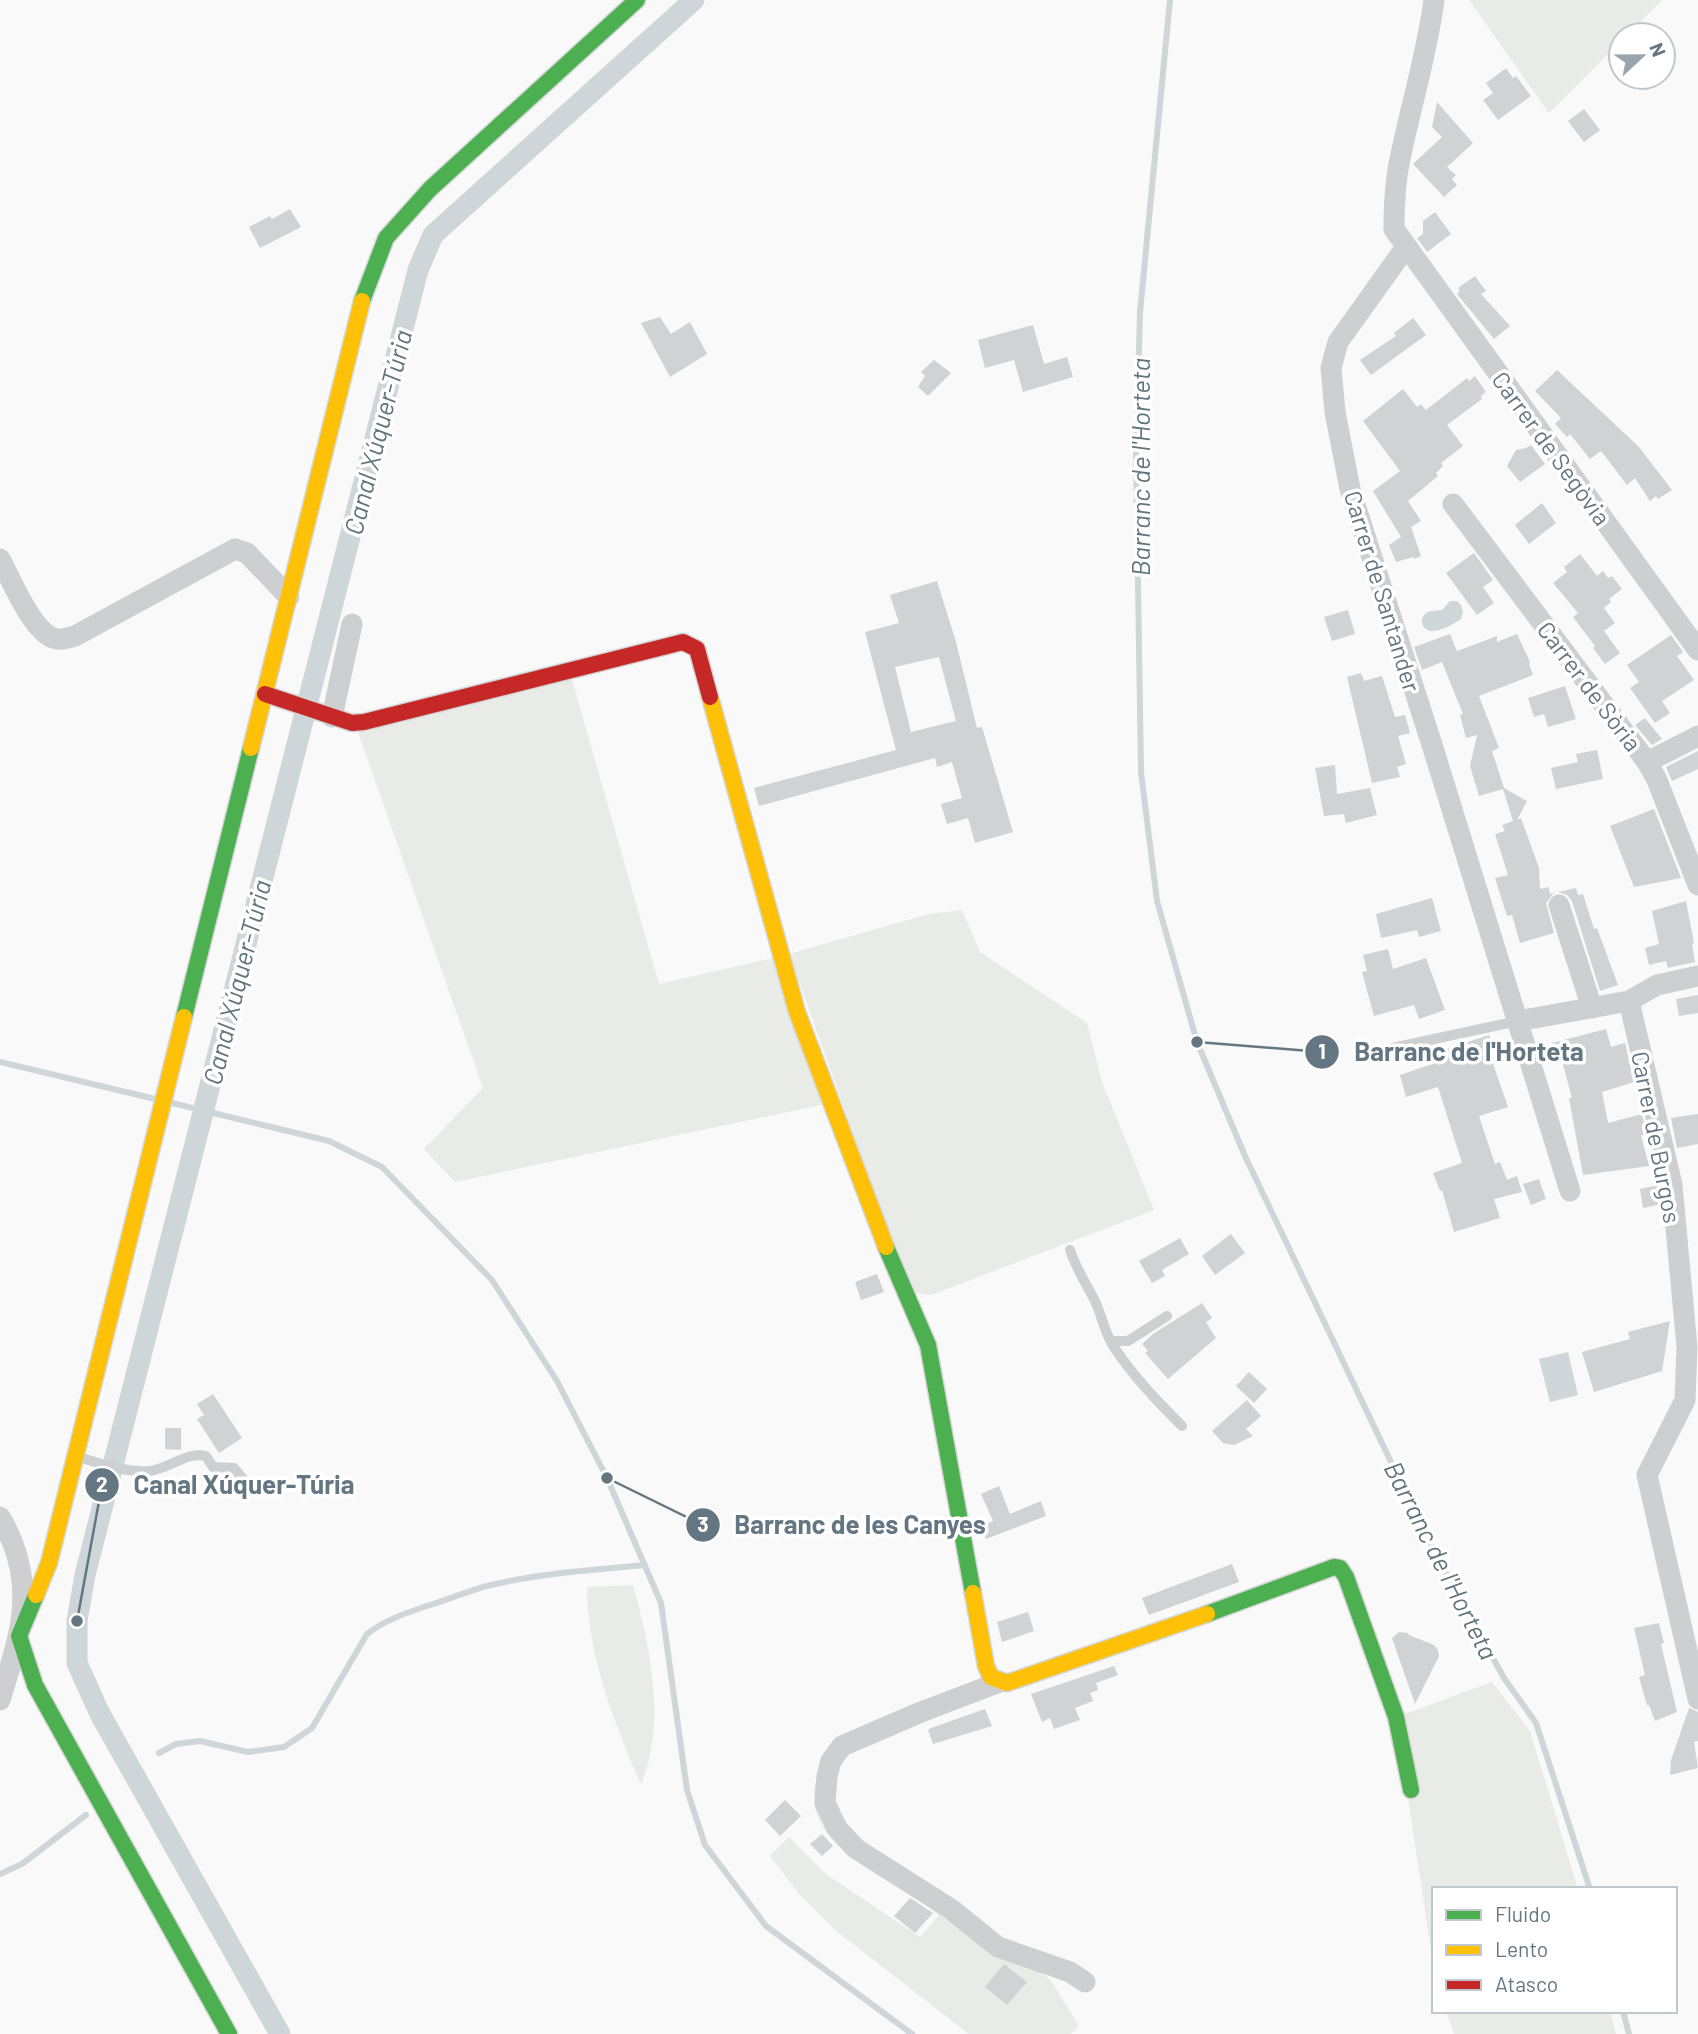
<svg xmlns="http://www.w3.org/2000/svg" width="1698" height="2034" font-family="Barlow,sans-serif">
<style>
.green{fill:#e8ebe6}
.water{fill:#ced6d9}
.lines{fill:none;stroke-linecap:round;stroke-linejoin:round}
.stream{stroke:#ced6d9;stroke-width:6}
.canal{stroke:#ced6d9;stroke-width:21}
.building{fill:#d0d2d3;fill-rule:evenodd}
.fast-casing{stroke:#d5d6d7;stroke-width:19}
.slow-casing{stroke:#d5d6d7;stroke-width:19}
.jam-casing{stroke:#d5d6d7;stroke-width:19}
.lane{stroke:#cecfd0;stroke-width:10}
.street{stroke:#cecfd0;stroke-width:21}
.fast{stroke:#4caf50;stroke-width:16}
.slow{stroke:#ffc107;stroke-width:16}
.jam{stroke:#c62828;stroke-width:16}
.labels{text-anchor:middle;dominant-baseline:central;stroke-width:7;stroke-linejoin:round;paint-order:stroke}
.street-label{font-size:24px;fill:#657683;stroke:#fff}
.water-label{font-size:26px;font-style:italic;fill:#60757c;stroke:#fff}
.leader{fill:none;stroke:#657683;stroke-width:2.5}
.callout-dot{fill:#657683;stroke:#fff;stroke-width:2.5}
.mark-label{font-size:21px;text-anchor:middle;font-weight:bold;fill:#fff}
.callout-label{font-size:26px;text-anchor:middle;font-weight:bold;fill:#657683;stroke:#fff;stroke-width:7;stroke-linejoin:round;paint-order:stroke}
</style>
<rect width="100%" height="100%" fill="#f9f9f9"/>
<!-- green -->
<path class="green" d="M1469 0H1662L1627 35H1621V41L1549 113Z
M571 676 659 984 777 957 826 1104 455 1182 424 1149 483 1088 358 732Z
M962 910 980 952 1087 1023 1102 1082 1154 1210 931 1295 910 1292 789 954 929 914Z
M633 1585C651 1649 666 1723 641 1785 615 1724 587 1655 587 1587Z
M1492 1682 1530 1731 1578 1889H1434V1970L1408 1798 1402 1715Z
M841 1762 831 1787 840 1817 866 1843 956 1920 1050 1979 1079 2026 1071 2034H969L834 1929 799 1894 770 1856 789 1837 826 1874 920 1937 939 1915C892 1875 784 1845 822 1763Z
M1446 2011H1610L1616 2034H1454Z"/>
<!-- water -->
<path class="water" d="M1450 601H1457L1461 605 1463 613 1461 619C1454 624 1441 631 1433 631 1424 632 1418 621 1425 614 1429 610 1437 611 1442 610Z
M1568 1352 1578 1395 1550 1402 1539 1359Z"/>
<g class="lines">
<!-- stream -->
<path class="stream" d="M1170 0 1140 312 1136 458 1141 772 1157 901 1197 1042 1245 1156 1432 1548 1504 1678 1536 1723 1590 1889
M0 1062 155 1099
M172 1103 329 1141 382 1167 492 1280 557 1381 607 1478 661 1603 687 1790 705 1845 766 1926 912 2034
M159 1753 176 1744 200 1741 248 1752 284 1747 312 1728 367 1634C384 1620 409 1612 430 1605 450 1599 470 1590 491 1585 542 1573 593 1570 645 1565
M0 1874 22 1864 86 1815
M1623 2011 1629 2034"/>
<!-- canal -->
<path class="canal" d="M280 2034 100 1714 77 1663V1621L85 1575 418 270 433 235 694 0"/>
</g>
<!-- building -->
<path class="building" d="M1506 68 1513 78 1516 76 1531 96 1498 120 1483 100 1493 93 1486 83Z
M1437 102 1473 143 1447 167 1456 175 1452 179 1457 185 1444 197 1413 164 1442 137 1432 127Z
M1584 109 1600 130 1584 142 1568 121Z
M290 209 301 227 260 248 249 227 270 216 272 219Z
M1435 212 1451 234 1427 252 1417 238 1423 234V221Z
M1475 276 1486 291 1481 294 1510 326 1494 339 1457 294 1460 291 1458 288Z
M660 317 671 334 690 322 707 354 670 377 641 323Z
M1413 318 1426 335 1371 375 1360 360 1396 336 1394 333Z
M1033 325 1044 364 1067 357 1073 377 1023 392 1014 360 985 368 978 340Z
M934 360 951 373 928 396 918 387 925 376 921 372Z
M1557 370 1639 447 1672 490 1658 499 1656 496 1650 501 1635 478 1627 485 1601 451 1590 459 1570 434 1567 437 1555 424 1561 418 1535 391Z
M1475 376 1486 392 1481 396 1482 399 1447 425 1463 446 1441 463 1443 466 1436 473 1438 476 1408 501 1421 521 1411 527 1421 556 1414 559 1413 557 1396 562 1389 545 1401 537 1373 491 1400 471 1363 421 1403 389 1417 407 1421 404 1426 410 1467 378 1469 381Z
M1531 445 1545 464 1520 482 1507 466 1516 450 1526 448Z
M1542 503 1556 523 1529 544 1515 525Z
M1474 553 1493 580 1483 587 1494 603 1477 615 1446 573Z
M1580 554 1597 576 1603 571 1608 578 1612 576 1622 589 1609 599 1611 602 1604 608 1615 623 1604 631 1620 653 1605 664 1593 648 1595 646 1573 617 1578 613 1553 583 1567 572 1564 567Z
M937 581 956 642 977 728 982 727 1013 832 975 843 968 818 947 824 941 804 962 798 952 762 937 767 935 758 759 806 754 788 896 750 865 632 899 623 890 595ZM939 657 956 721 911 732 895 667Z
M1348 610 1355 634 1332 641 1324 617Z
M1450 634 1457 651 1497 636V642L1517 634 1530 662 1529 664 1533 675 1479 696 1499 748 1492 751 1504 788 1527 801 1517 820 1521 818 1539 868 1540 889 1549 887 1550 894 1554 893 1546 903 1554 933 1520 943 1512 915 1507 916 1495 878 1508 875 1495 834 1505 831 1502 825 1513 821 1503 789 1479 796 1470 766 1477 735 1466 738 1460 715 1463 714 1442 662 1422 670 1414 647Z
M1671 635 1683 652 1677 656 1694 680 1662 701 1670 713 1655 723 1630 688 1639 682 1627 665Z
M1361 673 1364 681 1382 676 1395 717 1405 715 1410 733 1398 736 1406 764 1397 767 1400 777 1372 783 1347 677Z
M1565 686 1576 719 1548 727 1544 714 1534 717 1528 698Z
M1645 718 1662 739 1652 745 1635 725Z
M1597 750 1603 779 1556 789 1551 768 1578 762 1576 754Z
M1698 751V769L1672 781 1666 767Z
M1335 765 1337 794 1370 788 1377 815 1346 823 1344 814 1324 816 1315 768Z
M1654 809 1681 878 1634 887 1610 826Z
M1576 888 1578 895 1583 894 1594 929 1597 928 1618 985 1600 991 1572 901 1567 895 1558 892Z
M1432 898 1441 931 1419 937 1417 930 1381 938 1376 914Z
M1686 901 1694 943 1692 944 1695 962 1668 968 1666 961 1649 965 1645 948 1659 944 1652 911Z
M1388 949 1393 969 1426 958 1445 1010 1419 1019 1414 1005 1374 1016 1362 972 1367 971 1363 955Z
M1698 995V1013L1679 1016 1676 999Z
M1606 1029 1611 1047 1625 1043 1634 1082 1602 1092 1608 1123 1642 1114 1647 1135H1641L1649 1166 1583 1175 1569 1098H1572L1562 1061 1557 1062 1552 1043Z
M1489 1035 1497 1059 1492 1061 1508 1107 1479 1116 1495 1164 1500 1162 1507 1180 1517 1176 1522 1192 1494 1199 1500 1218 1454 1232 1442 1190 1440 1191 1433 1173 1462 1163 1438 1087 1406 1097 1400 1075 1447 1059 1444 1050Z
M1698 1114V1144L1677 1148 1671 1118Z
M1539 1179 1546 1199 1531 1205 1523 1184Z
M1659 1185 1661 1204 1643 1208 1640 1189Z
M1231 1234 1245 1253 1215 1275 1202 1256Z
M1180 1238 1189 1254 1162 1270 1165 1276 1152 1283 1139 1261Z
M877 1274 884 1292 861 1300 855 1282Z
M1202 1303 1212 1318 1206 1322 1216 1338 1168 1379 1145 1353 1148 1351 1142 1344 1153 1334Z
M1670 1321 1662 1371 1594 1392 1582 1352 1630 1339 1628 1332Z
M1249 1372 1267 1389 1254 1403 1236 1386Z
M213 1394 242 1438 219 1453 197 1419 204 1415 197 1404Z
M1247 1400 1261 1416 1246 1429 1253 1436 1234 1445 1223 1443 1212 1431Z
M165 1428H181V1450L165 1449Z
M999 1486 1010 1514 1041 1501 1046 1516 986 1539 981 1526 993 1521 981 1494Z
M1232 1564 1239 1582 1149 1615 1142 1598Z
M1028 1612 1034 1631 1002 1642 997 1622Z
M1659 1623 1664 1643 1661 1644 1677 1712 1655 1721 1649 1705H1647L1639 1677 1645 1675 1634 1628Z
M1399 1632 1408 1633 1409 1635 1434 1645 1438 1650 1439 1656 1415 1704 1392 1638Z
M1114 1666 1118 1675 1096 1683 1098 1690 1090 1693 1093 1701 1075 1708 1080 1720 1054 1729 1050 1718 1042 1722 1031 1694Z
M1689 1708 1698 1712V1741L1694 1742 1698 1768 1670 1775 1671 1760Z
M985 1709 992 1726 933 1744 928 1730 931 1728Z
M785 1800 801 1816 780 1836 765 1820Z
M822 1834 833 1846 822 1856 810 1844Z
M910 1898 933 1913 915 1933 894 1916Z
M1004 1964 1027 1982 1007 2005 985 1987Z"/>
<g class="lines">
<defs>
<path id="fast" d="M362 301 386 238 430 189 637 0
M184 1017 251 748
M886 1247 928 1345 973 1593
M36 1595 19 1636 35 1685 229 2034
M1207 1614 1334 1567 1340 1568 1346 1577 1396 1717 1411 1790"/>
<path id="slow" d="M710 697 797 1012 886 1247
M251 748 362 301
M973 1593 986 1666 991 1677 1007 1683 1207 1614
M36 1595 49 1563 184 1017"/>
<path id="jam" d="M265 694 352 723 364 722 683 642 697 649 710 697"/>
</defs>
<!-- fast casing -->
<use href="#fast" class="fast-casing"/>
<!-- slow casing -->
<use href="#slow" class="slow-casing"/>
<!-- jam casing -->
<use href="#jam" class="jam-casing"/>
<!-- lane -->
<path class="lane" d="M1383 1050 1518 1021
M1070 1250C1076 1268 1085 1282 1094 1299 1101 1313 1104 1330 1112 1344 1131 1374 1157 1401 1182 1426
M1111 1341H1128L1167 1316
M78 1457C100 1463 126 1473 149 1471 170 1469 186 1451 206 1456L213 1467 234 1468 244 1480"/>
<!-- street -->
<path class="street" d="M1434 0C1427 54 1411 105 1400 159 1395 182 1394 205 1394 229L1698 650
M1406 247 1338 342 1331 368 1335 412 1350 489 1433 748 1570 1191
M1453 504 1647 762 1657 780 1698 885
M0 559C11 579 31 629 53 638 60 641 68 638 75 636L235 549 247 553 289 597
M332 717 352 624
M1647 762 1698 736
M1559 905 1592 1008
M1629 1001 1672 1185 1687 1347 1685 1400 1647 1475 1698 1699
M1518 1021 1629 1001 1657 985 1698 976
M0 1517C5 1524 8 1533 12 1541 35 1599 17 1643 0 1700
M1000 1682 921 1712 842 1746 831 1761 827 1776 825 1803 837 1828 855 1848 951 1909 998 1947 1070 1972 1085 1982"/>
<!-- fast -->
<use href="#fast" class="fast"/>
<!-- slow -->
<use href="#slow" class="slow"/>
<!-- jam -->
<use href="#jam" class="jam"/>
</g>
<g class="labels">
<!-- street labels -->
<g class="street-label">
<text transform="translate(1552 448) rotate(54)">Carrer de Segòvia</text>
<text transform="translate(1383 591) rotate(73)">Carrer de Santander</text>
<text transform="translate(1590 686) rotate(53)">Carrer de Sòria</text>
<text transform="translate(1657 1137) rotate(79)">Carrer de Burgos</text>
</g>
<!-- water labels -->
<g class="water-label">
<text transform="translate(377 432) rotate(-76)">Canal Xúquer-Túria</text>
<text transform="translate(1139 467) rotate(-90)">Barranc de l'Horteta</text>
<text transform="translate(236 982) rotate(-76)">Canal Xúquer-Túria</text>
<text transform="translate(1442 1560) rotate(63)">Barranc de l'Horteta</text>
</g>
</g>
<!-- callouts -->
<path class="leader" d="M1197 1042L1322 1052M77 1621L102 1485M607 1478L703 1525"/>
<g class="callout-dot">
<circle cx="1197" cy="1042" r="7"/>
<circle cx="77" cy="1621" r="7"/>
<circle cx="607" cy="1478" r="7"/>
<circle cx="1322" cy="1052" r="18"/>
<circle cx="102" cy="1485" r="18"/>
<circle cx="703" cy="1525" r="18"/>
</g>
<g class="mark-label">
<text x="1322" y="1059">1</text>
<text x="102" y="1492">2</text>
<text x="703" y="1532">3</text>
</g>
<g class="callout-label">
<text x="1469" y="1061">Barranc de l'Horteta</text>
<text x="244" y="1494">Canal Xúquer-Túria</text>
<text x="860" y="1534">Barranc de les Canyes</text>
</g>
<!-- legend -->
<rect x="1432" y="1887" width="245" height="126" fill="#ffffff" stroke="#c1c8cd" stroke-width="2"/>
<rect x="1446" y="1910" width="35" height="10" fill="#4caf50" stroke="#c1c8cd" stroke-width="2"/>
<text x="1495" y="1922" font-size="21" fill="#657683">Fluido</text>
<rect x="1446" y="1945" width="35" height="10" fill="#ffc107" stroke="#c1c8cd" stroke-width="2"/>
<text x="1495" y="1957" font-size="21" fill="#657683">Lento</text>
<rect x="1446" y="1980" width="35" height="10" fill="#c62828" stroke="#c1c8cd" stroke-width="2"/>
<text x="1495" y="1992" font-size="21" fill="#657683">Atasco</text>
<!-- north arrow -->
<g transform="translate(1642 56) rotate(68)"><circle r="33" fill="#ffffff" stroke="#c1c8cd" stroke-width="2"/>
<path d="M0-5L12 26L0 18L-12 26Z" fill="#99a4ac"/>
<text y="-10" font-size="19" font-weight="bold" text-anchor="middle" fill="#657683">N</text>
</g>
</svg>
